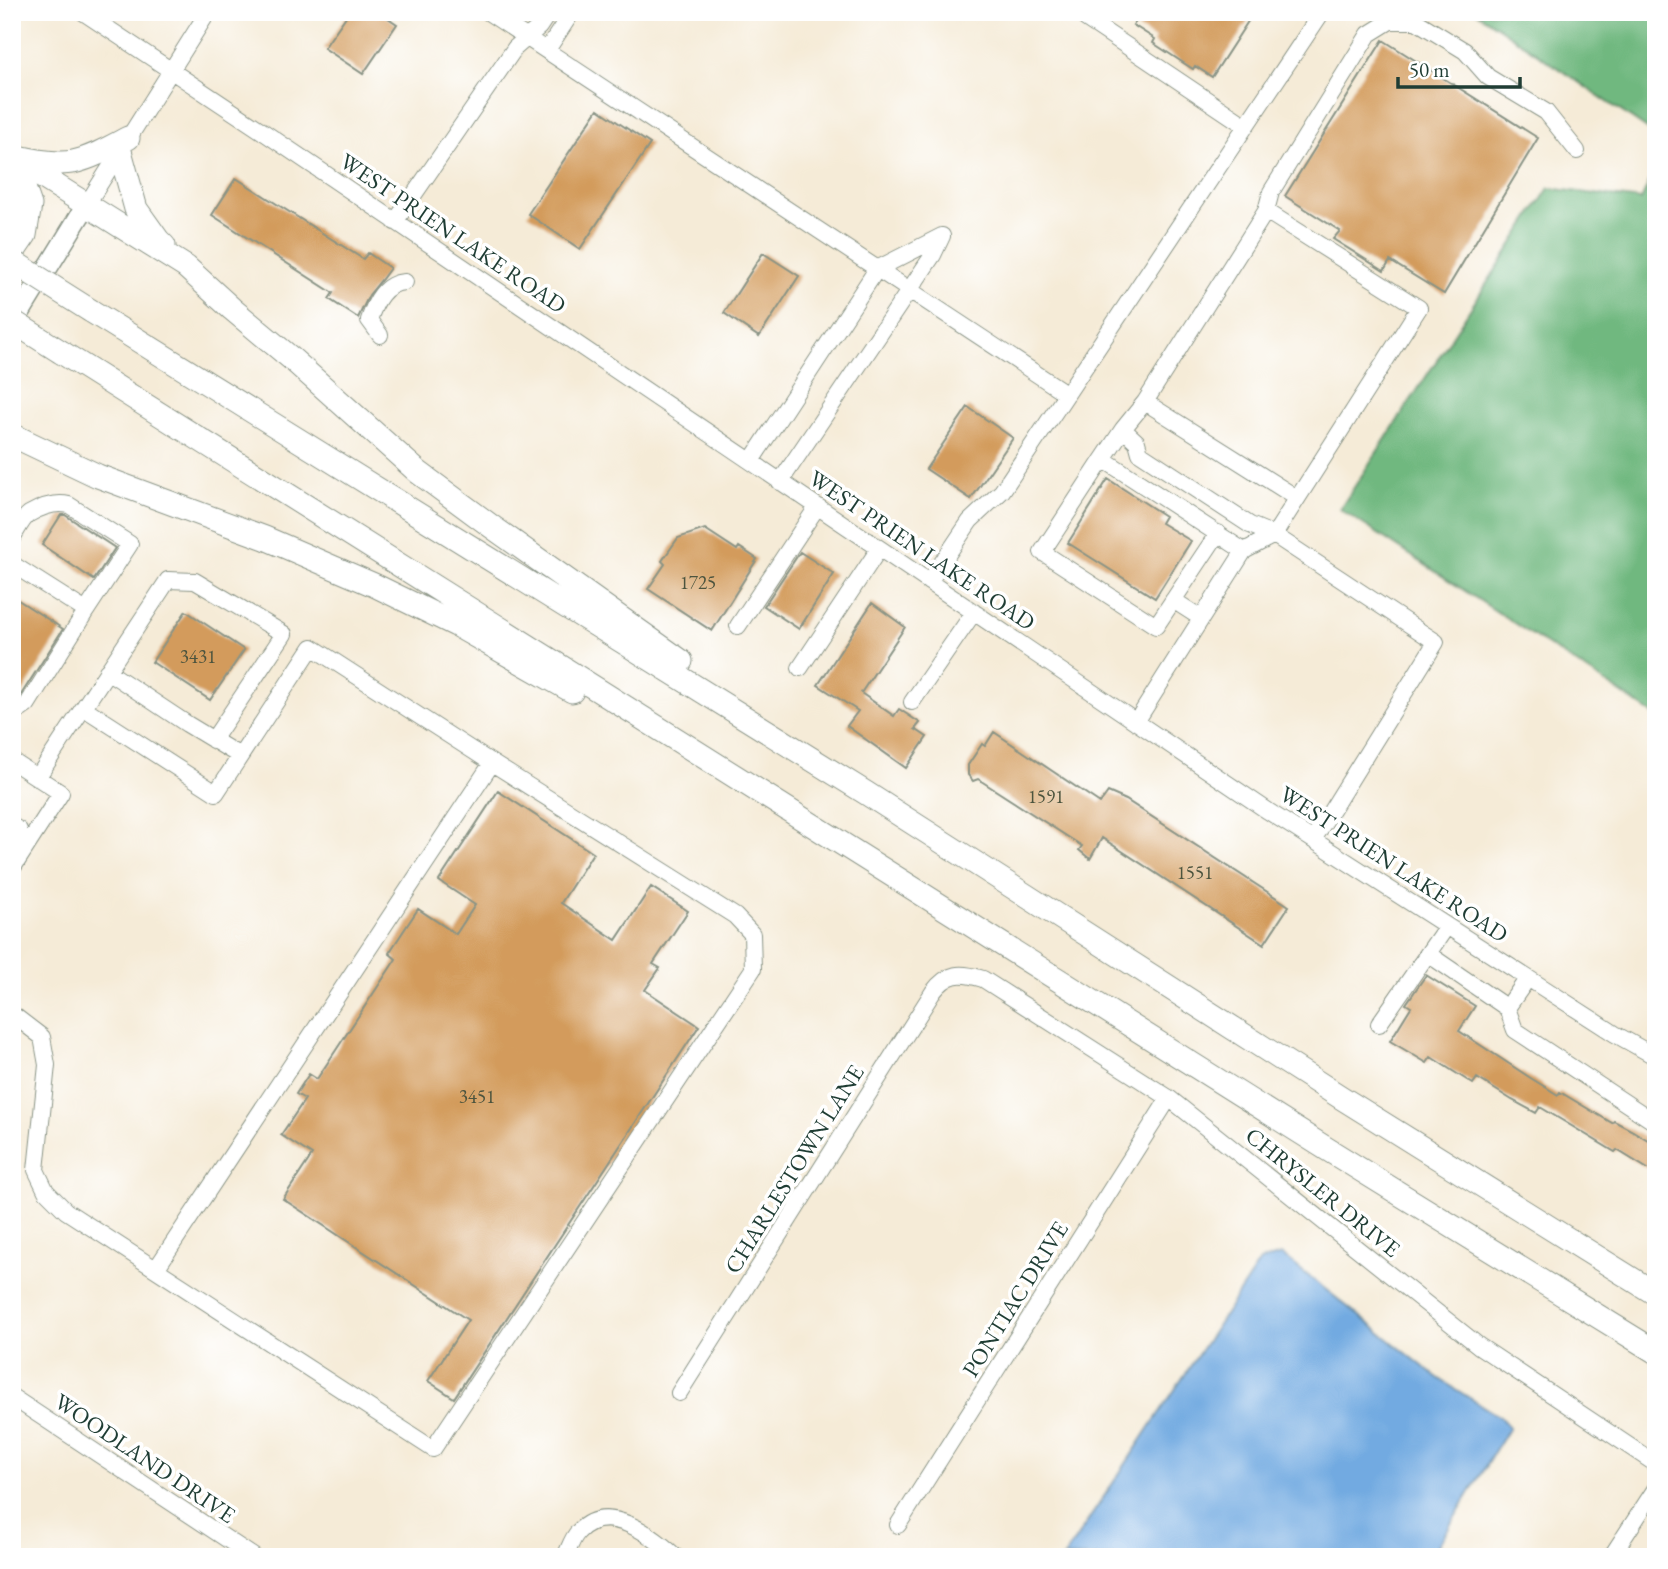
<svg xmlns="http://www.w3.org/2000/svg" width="1668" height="1569" font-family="'EB Garamond',serif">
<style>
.forest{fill:#70b87f;stroke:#487a5a;stroke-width:2}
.water{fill:#72aae1;stroke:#48748a;stroke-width:2}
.building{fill:#d39b5b}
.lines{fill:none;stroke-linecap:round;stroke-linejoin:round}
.minor-casing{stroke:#8a9486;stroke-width:18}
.major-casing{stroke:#8a9486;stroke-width:22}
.highway-casing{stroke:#8a9486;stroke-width:25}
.minor{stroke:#fff;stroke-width:16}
.major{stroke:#fff;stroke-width:19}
.highway{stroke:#fff;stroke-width:23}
.highway-bridge-casing{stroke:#8a9486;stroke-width:25;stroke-linecap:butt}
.highway-bridge{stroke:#fff;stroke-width:23}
.labels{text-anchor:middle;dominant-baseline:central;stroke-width:7;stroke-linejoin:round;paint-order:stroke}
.number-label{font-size:19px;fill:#4c543e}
.street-label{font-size:23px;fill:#1f3d34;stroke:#fff}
</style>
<rect width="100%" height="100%" fill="#fff"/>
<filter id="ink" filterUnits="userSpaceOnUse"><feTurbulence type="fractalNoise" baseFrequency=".0143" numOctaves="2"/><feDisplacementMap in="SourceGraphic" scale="14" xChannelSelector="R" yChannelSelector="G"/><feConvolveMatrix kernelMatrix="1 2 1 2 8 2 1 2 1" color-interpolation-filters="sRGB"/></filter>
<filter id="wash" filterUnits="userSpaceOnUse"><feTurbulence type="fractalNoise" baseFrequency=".00686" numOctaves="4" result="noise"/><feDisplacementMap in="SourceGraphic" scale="28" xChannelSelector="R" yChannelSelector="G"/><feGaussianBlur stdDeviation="1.57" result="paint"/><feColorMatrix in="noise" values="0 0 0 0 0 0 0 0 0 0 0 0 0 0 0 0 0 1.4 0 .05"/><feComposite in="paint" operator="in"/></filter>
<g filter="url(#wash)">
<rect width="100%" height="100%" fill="#f5ebd7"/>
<!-- forest -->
<path class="forest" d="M1476 12H1656V135Z
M1656 168V716L1340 509 1549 188 1641 200Z"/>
<!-- water -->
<path class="water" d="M1282 1255 1438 1378 1500 1417 1509 1427 1431 1557H1064L1260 1261Z"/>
<g id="blocks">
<!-- building -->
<path class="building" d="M349 12H379L397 24 363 74 324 48Z
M1142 12H1254L1212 77 1195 66 1193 69 1153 43 1155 39 1133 25Z
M1383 40 1538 138 1444 294 1390 261 1384 271 1333 239 1340 231 1285 196Z
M598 109 650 144 580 249 528 214Z
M236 178 363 259 368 253 390 268 382 279 369 295 358 318 329 299 333 293 212 215Z
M763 253 799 276 759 337 724 313Z
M968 407 1013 438 971 499 926 469Z
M1108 479 1165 516 1161 523 1191 541 1155 598 1068 543Z
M61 515H65L115 548 94 580 42 545Z
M705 529 737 550 739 547 757 559 712 631 648 589 665 564 662 561 678 538Z
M800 552 834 574 799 629 764 606Z
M12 596 63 629 19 698 12 702Z
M872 603 905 627 861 693 894 716 899 709 920 723 915 729 927 737 906 768 847 726 858 711 818 685Z
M186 611 244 650 210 700 152 662Z
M994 732 1100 803 1108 792 1126 800 1289 906 1264 944 1102 838 1090 859 1079 850 1082 846 978 779 973 781 968 775V765L982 744 985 746Z
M498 791 593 853 561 903 616 940 651 887 688 911 653 964 660 968 645 990 699 1026 454 1398 428 1381 468 1320 283 1199 312 1155 281 1135 305 1099 296 1094 309 1074 317 1079 396 959 389 953 418 909 456 934 475 905 439 881Z
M1426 975 1475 1006 1459 1031 1529 1077 1558 1095 1560 1092 1612 1123 1614 1121 1633 1131 1656 1145V1174L1617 1150 1615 1152 1540 1107 1536 1113 1512 1100 1477 1078 1473 1084 1431 1057 1427 1063 1390 1041 1411 1007 1406 1004Z"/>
</g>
</g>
<g filter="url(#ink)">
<use href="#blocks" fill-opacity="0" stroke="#8a9486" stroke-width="2"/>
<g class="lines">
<defs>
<path id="minor" d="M83 12 262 131 1268 811 1615 1034 1656 1057
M488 12 1067 394
M1079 12 1085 18 1246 126
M547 50 572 12
M87 204 208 12
M1266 211 1271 192 1369 34 1390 21H1416L1465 51 1488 77 1546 112 1577 151
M395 222 515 48 539 27 549 12
M380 335 369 320C375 302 384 283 405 282
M1145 402 1297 498
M1103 459 1123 429
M751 461 877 269 942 236
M780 482 933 255 942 236
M12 538C17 531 22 519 29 514 41 507 56 502 69 505L130 544 86 611
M1244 551 1274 535 1419 308 1266 211 1145 402 1123 429 1137 442 1140 453 1250 525 1274 535 1436 642 1313 840
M12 564 86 611 27 705 17 712 12 713
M929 582 970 521 1002 491 1322 12
M1173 600 1201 618
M738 626 817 507
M800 668 879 549
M107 671 187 724 240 756
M912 702 974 612
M1136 722 1244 551 1103 459 1042 552 1156 626 1218 533
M12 761 61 793 12 869
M37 778 168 580 195 581 284 634 213 740
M12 826 19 830 12 841
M1428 954 1507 1008 1515 1030 1656 1123
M1507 1008 1528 978
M12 1014 42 1037 47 1065 36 1170 46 1191 66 1211 433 1449 753 969 752 934 735 916 492 763 312 647 216 793 84 708
M1379 1024 1447 926
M156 1269 492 763
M679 1393 933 992C948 972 960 972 983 979L1169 1098 1479 1346 1656 1464
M12 1397 254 1557
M898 1525 1169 1098
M565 1557C569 1549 572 1538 578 1532 607 1500 653 1536 676 1557
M1611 1557 1656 1488"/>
<path id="major" d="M12 326 87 204"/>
<path id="highway" d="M120 151 136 209 158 240 164 246
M18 157C35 161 55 165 73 162 92 158 111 147 128 138
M12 158 186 267 232 309 292 359 418 472 491 526 681 661
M12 172 22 182 30 205 25 235 12 254
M91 311 866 793 1342 1098 1656 1294
M61 352 1327 1149 1656 1352
M12 435 98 476 265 538 374 585 456 625 572 691"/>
</defs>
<!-- minor casing -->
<use href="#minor" class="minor-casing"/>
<!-- major casing -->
<use href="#major" class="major-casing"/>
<!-- highway casing -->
<use href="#highway" class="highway-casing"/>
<!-- minor -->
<use href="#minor" class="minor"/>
<!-- major -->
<use href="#major" class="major"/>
<!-- highway -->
<use href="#highway" class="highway"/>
<defs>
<path id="highway-bridge" d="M12 261 91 311
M12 321 61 352"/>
</defs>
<!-- highway-bridge casing -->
<use href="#highway-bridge" class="highway-bridge-casing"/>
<!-- highway-bridge -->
<use href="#highway-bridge" class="highway-bridge"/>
</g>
</g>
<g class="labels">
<!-- number labels -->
<g class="number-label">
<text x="698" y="582">1725</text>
<text x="198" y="656">3431</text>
<text x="1046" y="796">1591</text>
<text x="1195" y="872">1551</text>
<text x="477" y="1096">3451</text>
</g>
<!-- street labels -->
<g class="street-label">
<text transform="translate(453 233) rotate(34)">WEST PRIEN LAKE ROAD</text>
<text transform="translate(922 550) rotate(34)">WEST PRIEN LAKE ROAD</text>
<text transform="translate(1394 864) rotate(33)">WEST PRIEN LAKE ROAD</text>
<text transform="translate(794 1169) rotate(-58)">CHARLESTOWN LANE</text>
<text transform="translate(1323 1192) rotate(39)">CHRYSLER DRIVE</text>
<text transform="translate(1015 1299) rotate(-58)">PONTIAC DRIVE</text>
<text transform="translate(145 1458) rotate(34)">WOODLAND DRIVE</text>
</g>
</g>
<!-- margin -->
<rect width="1668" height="1569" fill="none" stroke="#fff" stroke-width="42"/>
<!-- scale -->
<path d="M1398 77v10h122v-10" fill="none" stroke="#1f3d34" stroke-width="3.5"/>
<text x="1409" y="77" font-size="21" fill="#1f3d34" stroke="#ffffff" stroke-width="5" paint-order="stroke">50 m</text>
</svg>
